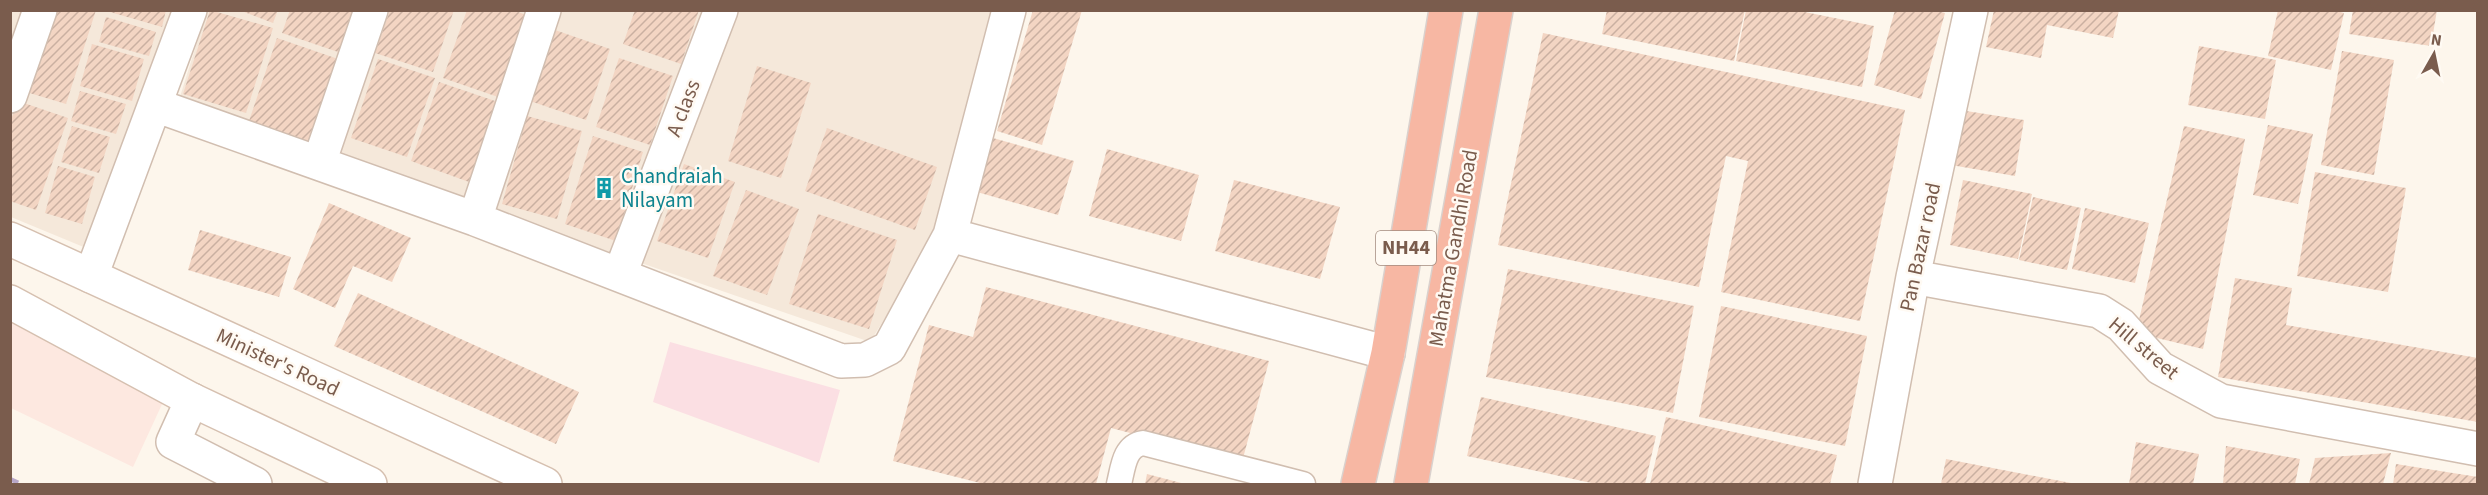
<svg xmlns="http://www.w3.org/2000/svg" width="2488" height="495" font-family="'Source Sans 3',sans-serif">
<style>
.residential{fill:#f5e8da}
.commercial{fill:#fde8e0}
.medical{fill:#fbdfe3}
.building{fill:url(#building-hatch)}
.lines{fill:none;stroke-linecap:round;stroke-linejoin:round}
.lane-casing{stroke:#d1beb0;stroke-width:27}
.street-casing{stroke:#d1beb0;stroke-width:36}
.secondary-casing{stroke:#d6c0b0;stroke-width:36}
.highway-casing{stroke:#dad1cd;stroke-width:36}
.lane{stroke:#fff;stroke-width:24}
.street{stroke:#fff;stroke-width:33}
.secondary{stroke:#fff;stroke-width:33}
.highway{stroke:#f7b7a3;stroke-width:33}
.rail{stroke:#b9a8c9;stroke-width:4.5;stroke-dasharray:9 6;stroke-linecap:butt}
.labels{text-anchor:middle;dominant-baseline:central;stroke-width:5;stroke-linejoin:round;paint-order:stroke}
.shield{fill:#fffaf3;stroke:#a28b7f;stroke-width:1.5}
.shield-label{font-size:20px;font-weight:bold;fill:#7a5c4d}
.street-label{font-size:21px;fill:#7a5c4d;stroke:#fffaf3}
.culture-label{font-size:21px;fill:#0d838f;stroke:#fffaf3;text-anchor:start}
</style>
<defs>
<pattern id="building-hatch" width="6" height="6" patternUnits="userSpaceOnUse" patternTransform="scale(1.5)"><rect width="6" height="6" fill="#f3d5c3"/><path d="M-1 1l2-2M0 6l6-6M5 7l2-2" fill="none" stroke="#cab0a1"/></pattern>
</defs>
<rect width="100%" height="100%" fill="#fdf6ec"/>
<!-- residential -->
<path class="residential" d="M10 11H199L115 260 11 217Z
M207 11H998L930 246 870 342 178 103Z"/>
<!-- commercial -->
<path class="commercial" d="M10 309 169 389 133 467 11 408Z"/>
<!-- medical -->
<path class="medical" d="M670 342 840 390 819 463 653 402Z"/>
<!-- building -->
<path class="building" d="M49 10H96L66 104 23 91Z
M110 10H166L162 27 110 12Z
M210 10 273 28 246 113 183 94Z
M239 10H278L273 23Z
M290 10H358L344 54 282 33Z
M390 10H454L433 72 375 53Z
M467 10H513L526 15 498 97 443 78Z
M635 10H699L681 64 623 44Z
M1033 10H1082L1042 145 997 131Z
M1607 10H1745L1734 61 1602 34Z
M1746 10H1795L1874 26 1862 87 1736 61Z
M1895 10H1935L1945 13 1921 99 1874 85Z
M1994 10H2119L2113 38 2047 25 2041 58 1986 47Z
M2278 10H2333L2344 13 2331 70 2268 56Z
M2353 10H2437L2431 46 2349 34Z
M106 17 156 32 149 56 99 42Z
M555 30 610 49 586 120 530 101Z
M1543 33 1905 110 1860 321 1721 292 1748 161 1726 156 1699 287 1498 245Z
M277 38 341 60 313 143 249 121Z
M92 44 144 59 132 101 80 86Z
M2199 46 2276 60 2265 119 2188 105Z
M2342 51 2394 60 2374 175 2321 165Z
M619 58 673 76 650 145 596 127Z
M378 59 435 78 407 157 351 138Z
M757 66 811 83 781 178 728 161Z
M439 82 498 102 469 182 411 161Z
M80 91 126 104 116 134 71 121Z
M18 101 68 118 36 210 10 201V122Z
M1960 110 2024 120 2015 176 1951 165Z
M527 116 582 131 557 219 502 204Z
M2268 125 2313 134 2298 204 2253 195Z
M72 126 110 137 99 173 61 162Z
M2184 126 2245 139 2203 349 2136 333Z
M827 128 937 167 915 230 805 191Z
M593 136 643 152 616 241 565 224Z
M993 138 1074 161 1058 215 977 192Z
M1107 149 1199 175 1181 241 1089 216Z
M684 164 735 182 708 258 657 241Z
M58 166 95 177 82 224 45 213Z
M2315 172 2406 188 2388 292 2297 276Z
M1234 180 1340 207 1320 279 1215 251Z
M1963 180 2032 194 2018 259 1950 245Z
M746 190 799 209 767 295 713 276Z
M2033 197 2081 208 2067 270 2019 260Z
M329 203 411 238 392 282 353 266 335 308 293 289Z
M2085 208 2149 223 2135 283 2072 269Z
M818 214 897 240 869 329 789 304Z
M200 230 291 257 279 297 188 270Z
M1508 269 1694 306 1673 413 1486 377Z
M2235 278 2292 288 2286 325 2478 358V422L2218 377Z
M986 287 1269 361 1242 462 1111 428 1096 484H984L893 461 929 325 973 337Z
M358 293 579 392 556 444 334 346Z
M1721 306 1867 336 1845 446 1699 417Z
M1481 397 1656 436 1645 484H1596L1467 456Z
M1666 417 1837 455 1830 484H1650Z
M2136 442 2199 454 2193 484H2129Z
M2226 446 2300 459 2295 484H2223Z
M2391 453 2383 484H2309L2315 458Z
M1946 459 2071 483V484H1941Z
M2396 464 2478 477V484H2393Z
M1147 474 1185 484H1145Z"/>
<g class="lines">
<defs>
<path id="lane" d="M1119 484C1123 468 1124 446 1143 443L1303 484"/>
<path id="street" d="M10 96 40 10
M155 105 475 219 841 361 865 360 889 348 950 235 1009 10
M319 163 371 10
M475 219 544 10
M950 235 1388 353
M620 274 721 10
M91 276 190 10
M1913 277 2099 311 2121 325 2160 368 2221 401 2478 449
M192 400 173 442 255 484
M1875 484 1913 277 1971 10"/>
<path id="secondary" d="M10 239 545 484
M10 302 192 400 370 484"/>
<path id="highway" d="M1358 484 1388 353 1446 10
M1411 484 1496 10"/>
</defs>
<!-- lane casing -->
<use href="#lane" class="lane-casing"/>
<!-- street casing -->
<use href="#street" class="street-casing"/>
<!-- secondary casing -->
<use href="#secondary" class="secondary-casing"/>
<!-- highway casing -->
<use href="#highway" class="highway-casing"/>
<!-- lane -->
<use href="#lane" class="lane"/>
<!-- street -->
<use href="#street" class="street"/>
<!-- secondary -->
<use href="#secondary" class="secondary"/>
<!-- highway -->
<use href="#highway" class="highway"/>
<!-- rail -->
<path class="rail" d="M10 479 21 484"/>
</g>
<!-- icons -->
<defs>
<symbol id="building-bare" viewBox="-9 -9 18 18"><path d="M-4-6H4V6H1V3H-1V6H-4ZM-2.5-4.3h1.7v1.8h-1.7ZM.8-4.3h1.7v1.8H.8ZM-2.5-1h1.7V.8h-1.7ZM.8-1h1.7V.8H.8Z" fill="#0f9aa8" stroke="#fffaf3" stroke-width="2.5" paint-order="stroke"/></symbol>
</defs>
<g fill-rule="evenodd">
<use href="#building-bare" x="589" y="173" width="30" height="30"/>
</g>
<g class="labels">
<!-- shield labels -->
<rect class="shield" x="1376" y="231" width="60" height="34" rx="4.5"/>
<g class="shield-label">
<text x="1406" y="248">NH44</text>
</g>
<!-- street labels -->
<g class="street-label">
<text transform="translate(683 108) rotate(-69)">A class</text>
<text transform="translate(1920 247) rotate(-78)">Pan Bazar road</text>
<text transform="translate(1453 248) rotate(-80)">Mahatma Gandhi Road</text>
<text transform="translate(2144 348) rotate(40)">Hill street</text>
<text transform="translate(278 362) rotate(25)">Minister's Road</text>
</g>
<!-- culture labels -->
<g class="culture-label">
<text x="621" y="176">Chandraiah<tspan x="621" dy="24">Nilayam</tspan></text>
</g>
</g>
<!-- border -->
<rect width="2488" height="495" fill="none" stroke="#7a5c4d" stroke-width="24"/>
<!-- north arrow -->
<g transform="translate(2434 54) rotate(9)" stroke="#fffaf3" stroke-width="4.5" paint-order="stroke">
<path d="M0-4.5L10 22L0 15L-10 22Z" fill="#7a5c4d"/>
<text y="-9" font-size="16" font-weight="bold" text-anchor="middle" fill="#7a5c4d">N</text>
</g>
</svg>
